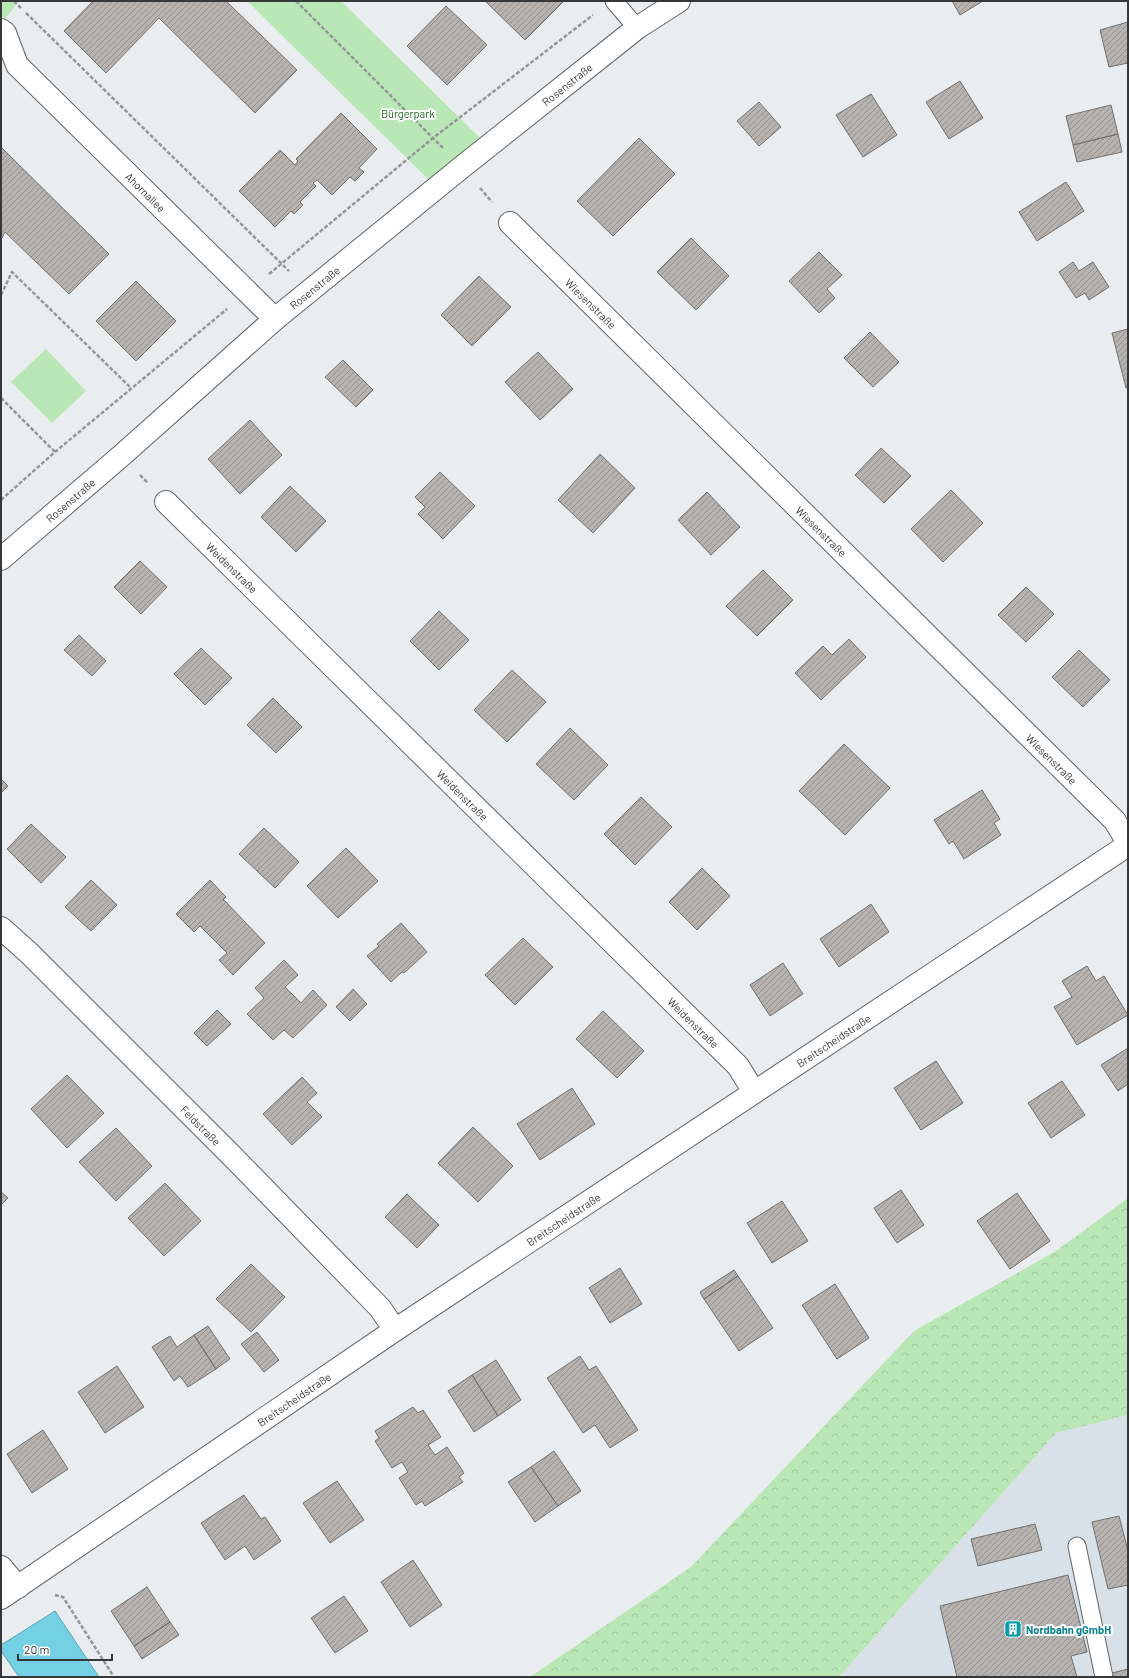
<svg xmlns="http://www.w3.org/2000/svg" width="1129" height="1678" font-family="Barlow,sans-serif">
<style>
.built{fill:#d8e1e7}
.forest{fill:url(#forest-crowns)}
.park{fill:#b9e7b6}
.water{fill:#74d0e5;stroke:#61a2b1}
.building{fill:url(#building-hatch);stroke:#72706e}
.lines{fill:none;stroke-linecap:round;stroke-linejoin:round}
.service-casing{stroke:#626466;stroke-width:19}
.minor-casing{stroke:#626466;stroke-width:24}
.path{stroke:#949698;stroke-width:2.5;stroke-dasharray:4 2;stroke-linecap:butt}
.service{stroke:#fff;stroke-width:17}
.minor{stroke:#fff;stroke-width:22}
.labels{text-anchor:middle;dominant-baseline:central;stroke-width:4;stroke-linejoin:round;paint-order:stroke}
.street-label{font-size:11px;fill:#363738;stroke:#fff}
.park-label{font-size:11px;fill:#1d621e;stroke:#fff}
.culture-label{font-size:11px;font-weight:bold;fill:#0d838f;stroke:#fff;text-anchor:start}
</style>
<defs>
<pattern id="forest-crowns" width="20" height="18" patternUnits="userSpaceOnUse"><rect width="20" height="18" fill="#b9e7b6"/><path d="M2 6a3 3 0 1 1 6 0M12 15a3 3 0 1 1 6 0" fill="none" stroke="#a0c79d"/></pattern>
<pattern id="building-hatch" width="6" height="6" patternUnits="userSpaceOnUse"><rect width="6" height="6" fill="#b5b2b0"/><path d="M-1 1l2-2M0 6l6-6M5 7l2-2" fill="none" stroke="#949290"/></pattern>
</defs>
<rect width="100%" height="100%" fill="#eaedef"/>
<!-- built -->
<path class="built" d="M1128 1415V1677H839L1056 1433Z"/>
<!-- forest -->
<path class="forest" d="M1128 1198V1415L1056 1433 839 1677H530L691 1567 914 1331 1056 1251Z"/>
<!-- park -->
<path class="park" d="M1 1H19L5 19 1 15Z
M247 1H341L480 138 429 180Z
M46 349 86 391 52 423 11 382Z"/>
<!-- water -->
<path class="water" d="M55 1611 99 1677H19L1 1651V1645Z"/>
<!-- building -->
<path class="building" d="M93 1H226L297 70 255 113 159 18 106 73 64 31Z
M485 1H564L525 40Z
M952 1H983L960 15Z
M446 6 487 45 447 85 407 46Z
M1128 22V63L1109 67 1100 30Z
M960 81 983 118 949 139 926 102Z
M871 94 897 135 863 157 836 115Z
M759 102 781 127 759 146 737 121Z
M1111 105 1118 134 1073 145 1066 116Z
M341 113 377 149 359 168 364 172 355 181 350 177 332 195 317 180 313 183 316 186 300 202 303 205 294 214 291 211 275 227 239 191 280 150 295 165 298 161 296 159Z
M1118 134 1122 152 1077 162 1073 145Z
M639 138 675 174 613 236 577 201Z
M1 147 109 254 69 294 5 232 1 240Z
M1066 182 1084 211 1037 241 1019 212Z
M691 238 729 276 696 310 657 272Z
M819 252 842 275 827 289 835 298 819 313 789 281Z
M1073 262 1079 271 1093 262 1109 287 1089 300 1085 293 1076 298 1059 272Z
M479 276 511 307 472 346 441 315Z
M136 281 176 321 136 361 96 321Z
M1128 329V387L1126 388 1112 333Z
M870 332 899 362 873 387 844 358Z
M538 352 573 389 540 420 505 382Z
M343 360 373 390 356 407 325 377Z
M250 420 282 455 240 494 208 459Z
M881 448 911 476 884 503 855 475Z
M600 454 635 488 593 533 558 500Z
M440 472 475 506 443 539 418 514 425 507 415 497Z
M290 486 326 521 296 552 261 517Z
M951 490 983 523 943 562 911 529Z
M707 492 740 527 711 555 678 520Z
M140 561 167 587 141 614 114 587Z
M763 570 793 600 757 636 726 606Z
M1026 587 1054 614 1026 642 998 615Z
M439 611 469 640 439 670 410 641Z
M79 635 106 661 92 676 64 650Z
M849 639 866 657 821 700 795 673 823 646 832 655Z
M201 648 232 678 205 705 174 674Z
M1079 650 1110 680 1083 707 1052 677Z
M512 670 546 702 507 742 474 710Z
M273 698 302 727 276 753 247 725Z
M570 728 608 765 574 800 536 764Z
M844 744 890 788 845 835 799 791Z
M1 779 8 786 1 793Z
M982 790 1000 819 994 823 1001 835 964 859 953 841 949 844 934 820Z
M641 797 672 827 635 865 604 834Z
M31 824 66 857 41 883 7 849Z
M264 828 299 862 275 888 239 854Z
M346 848 378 881 338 918 307 886Z
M702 868 730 896 697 930 669 902Z
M91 880 117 905 91 931 65 907Z
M210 880 226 897 223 900 225 901 265 943 233 975 219 960 227 953 200 926 194 932 176 914Z
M871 904 889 932 839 967 820 939Z
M401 923 427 952 404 973 402 972 391 982 367 956 379 946 377 944Z
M523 938 553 967 515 1005 485 975Z
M284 960 298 975 285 987 301 1003 313 990 327 1005 293 1038 284 1030 273 1040 247 1014 264 998 255 988Z
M783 963 803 994 770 1016 750 985Z
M1087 966 1096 981 1104 976 1128 1015 1077 1045 1054 1007 1072 997 1062 981Z
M353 989 367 1004 350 1021 336 1007Z
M217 1010 231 1024 207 1046 194 1033Z
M603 1011 644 1051 617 1078 576 1039Z
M1128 1048V1084L1118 1091 1101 1065Z
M936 1061 963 1103 921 1130 894 1088Z
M67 1075 104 1113 67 1148 31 1109Z
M302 1077 317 1093 307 1102 322 1117 292 1145 263 1114Z
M1062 1081 1085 1115 1051 1138 1028 1103Z
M572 1088 595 1124 540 1160 517 1124Z
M473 1127 513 1166 478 1202 438 1163Z
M116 1128 152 1166 116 1201 79 1162Z
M165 1183 201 1221 164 1256 128 1218Z
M901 1190 924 1225 897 1243 874 1208Z
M1 1192 8 1198 1 1205Z
M1017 1193 1050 1241 1010 1269 977 1221Z
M407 1194 439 1225 417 1248 385 1217Z
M782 1201 808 1241 772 1263 747 1223Z
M251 1264 285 1297 251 1332 216 1299Z
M620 1268 642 1304 610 1323 589 1288Z
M734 1270 738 1276 704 1299 700 1292Z
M738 1276 773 1328 739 1351 704 1299Z
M835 1284 869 1338 837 1359 802 1305Z
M208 1326 230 1359 216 1369 194 1335Z
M257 1332 279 1360 264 1372 241 1344Z
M194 1335 216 1369 188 1387 180 1376 174 1381 152 1347 170 1336 177 1347Z
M580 1356 589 1370 596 1366 638 1430 610 1448 595 1425 583 1433 547 1378Z
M496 1360 521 1400 498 1416 472 1375Z
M117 1366 144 1407 105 1433 78 1392Z
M472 1375 498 1416 474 1432 448 1391Z
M413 1407 418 1413 423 1410 441 1437 428 1445 435 1455 447 1447 464 1473 459 1477 463 1482 425 1506 422 1501 416 1505 399 1478 408 1472 402 1462 392 1468 375 1441 379 1438 375 1431Z
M43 1430 68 1469 32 1493 7 1454Z
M554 1451 581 1491 558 1506 531 1467Z
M531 1467 558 1506 535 1522 508 1482Z
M337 1481 364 1520 330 1543 303 1503Z
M244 1495 261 1519 265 1517 281 1541 254 1560 245 1546 225 1560 201 1523Z
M1119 1516 1128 1551V1585L1108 1589 1092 1522Z
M1035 1524 1042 1550 978 1566 971 1539Z
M413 1560 442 1605 410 1627 381 1582Z
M1068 1575 1087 1652 1071 1656 1077 1677H989V1676L957 1677 940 1606Z
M147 1587 170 1622 134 1646 111 1611Z
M344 1596 368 1631 335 1653 311 1618Z
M170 1622 179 1635 142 1659 134 1646Z
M1128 1669V1677H1113L1112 1673Z"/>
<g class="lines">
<defs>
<path id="service" d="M614 1 637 28
M1077 1546 1104 1677"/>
<g id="minor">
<path id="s1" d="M1 30 5 33 17 65 275 319"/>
<path id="s2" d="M510 223 1115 821 1128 843"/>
<path id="s3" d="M166 502 738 1066 754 1092"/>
<path id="s4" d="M1 559 121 456 275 319 462 167 637 28 679 1"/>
<path id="s5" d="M1 928 29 953 234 1158 380 1308 395 1330"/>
<path d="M1 1567 18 1587"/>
<path id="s6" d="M1 1598 395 1330 1128 845"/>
</g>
</defs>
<!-- service casing -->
<use href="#service" class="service-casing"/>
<!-- minor casing -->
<use href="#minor" class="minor-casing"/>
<!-- path -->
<path class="path" d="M14 1 22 9
M296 1 443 148
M26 13 289 271
M480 188 492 202
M269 274 433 138 593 15
M1 295 12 272 131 388
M1 398 55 452
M140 475 148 483
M1 500 55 452 227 309
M55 1595 63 1597 114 1677"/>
<!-- service -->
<use href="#service" class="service"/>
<!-- minor -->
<use href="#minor" class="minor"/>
</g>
<!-- icons -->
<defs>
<symbol id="building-square" viewBox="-11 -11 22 22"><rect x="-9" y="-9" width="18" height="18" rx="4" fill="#0f9aa8" stroke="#fff"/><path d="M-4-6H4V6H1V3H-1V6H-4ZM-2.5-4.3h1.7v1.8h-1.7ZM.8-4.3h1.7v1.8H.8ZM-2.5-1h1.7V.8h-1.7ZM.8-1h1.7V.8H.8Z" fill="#fff"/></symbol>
</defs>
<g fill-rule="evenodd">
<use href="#building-square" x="1003" y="1619" width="20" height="20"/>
</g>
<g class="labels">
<!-- street labels -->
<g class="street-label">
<text stroke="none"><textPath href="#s4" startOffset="739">Rosenstraße</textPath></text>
<text stroke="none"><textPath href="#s1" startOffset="220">Ahornallee</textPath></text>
<text stroke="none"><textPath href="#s4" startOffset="415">Rosenstraße</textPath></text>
<text stroke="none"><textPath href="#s2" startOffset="114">Wiesenstraße</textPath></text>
<text stroke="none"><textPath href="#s4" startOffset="91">Rosenstraße</textPath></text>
<text stroke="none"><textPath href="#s2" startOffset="438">Wiesenstraße</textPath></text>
<text stroke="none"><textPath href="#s3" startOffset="93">Weidenstraße</textPath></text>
<text stroke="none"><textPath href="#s2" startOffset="762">Wiesenstraße</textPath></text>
<text stroke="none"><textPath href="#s3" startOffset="417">Weidenstraße</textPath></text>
<text stroke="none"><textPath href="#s3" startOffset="741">Weidenstraße</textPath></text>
<text stroke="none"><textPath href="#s6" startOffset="1002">Breitscheidstraße</textPath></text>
<text stroke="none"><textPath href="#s5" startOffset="281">Feldstraße</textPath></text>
<text stroke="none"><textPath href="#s6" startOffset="678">Breitscheidstraße</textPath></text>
<text stroke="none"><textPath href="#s6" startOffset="354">Breitscheidstraße</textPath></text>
</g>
<!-- park labels -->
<g class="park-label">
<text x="408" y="113">Bürgerpark</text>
</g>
<!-- culture labels -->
<g class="culture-label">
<text x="1026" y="1629">Nordbahn gGmbH</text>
</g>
</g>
<!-- border -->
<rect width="1129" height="1678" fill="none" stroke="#363738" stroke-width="4"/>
<!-- scale -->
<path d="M18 1654v6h94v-6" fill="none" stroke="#363738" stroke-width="2"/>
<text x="24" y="1654" font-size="12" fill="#363738" stroke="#ffffff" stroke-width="3" paint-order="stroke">20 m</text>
</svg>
